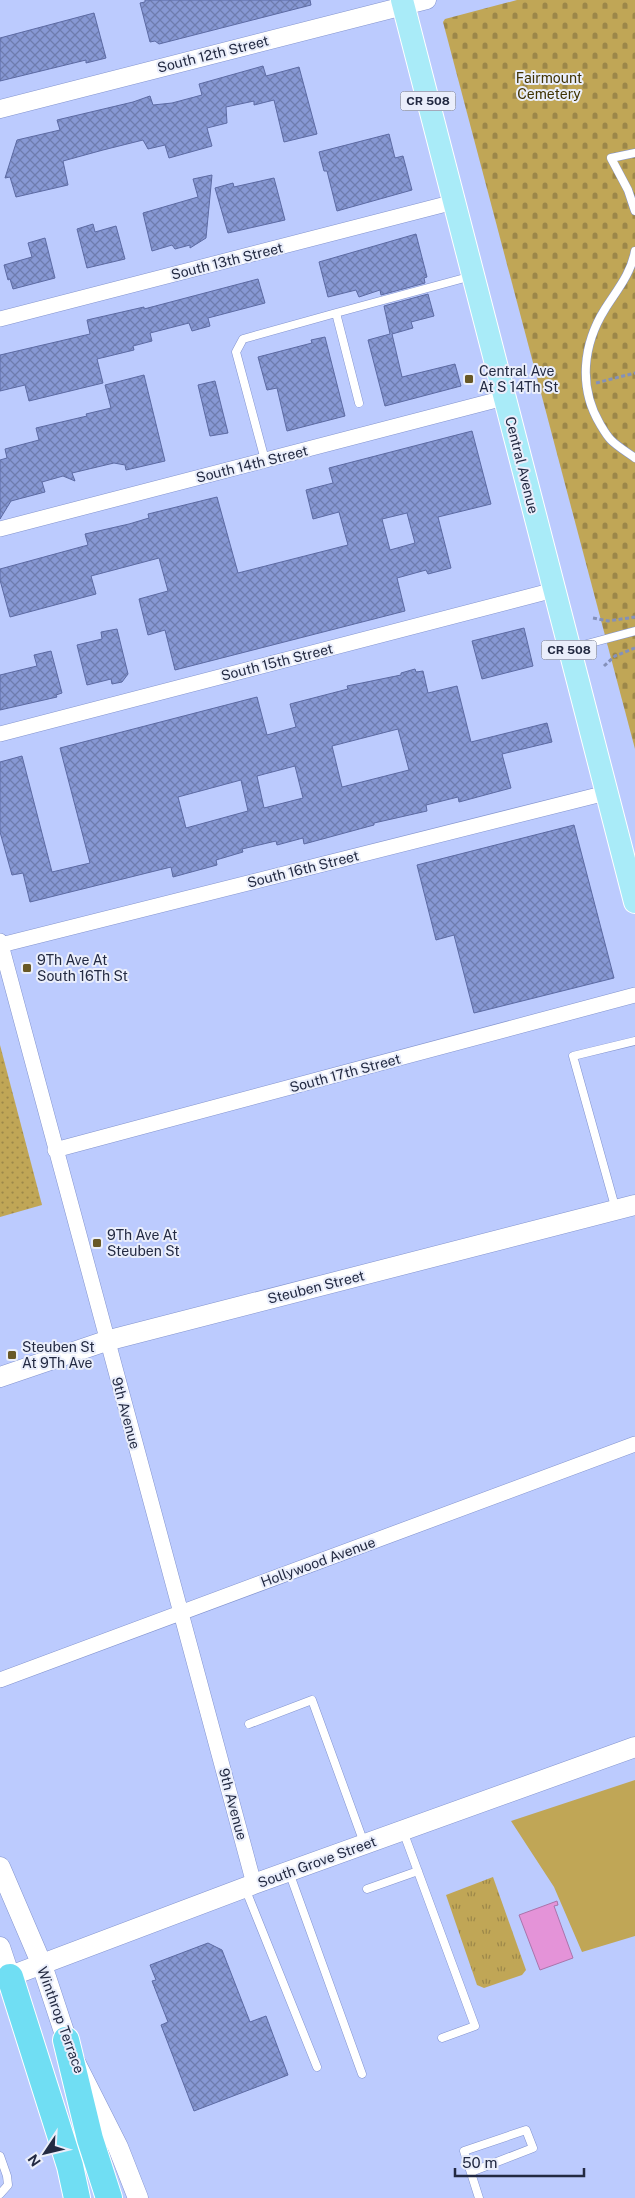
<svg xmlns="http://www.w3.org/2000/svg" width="635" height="2198" font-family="'Public Sans',sans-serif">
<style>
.grass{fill:url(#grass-dots)}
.cemetery{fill:url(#cemetery-stones)}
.park{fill:url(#park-tufts)}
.garden{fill:#c0a656}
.water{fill:#e493d8;stroke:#aa74ab}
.building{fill:url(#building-cross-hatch);stroke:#5c6aa3;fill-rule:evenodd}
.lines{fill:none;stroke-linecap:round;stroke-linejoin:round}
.service-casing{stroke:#8293ce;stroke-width:9}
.minor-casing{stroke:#8293ce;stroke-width:16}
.tertiary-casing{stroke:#8293ce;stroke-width:19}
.secondary-casing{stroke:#8293ce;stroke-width:21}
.primary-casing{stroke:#fff;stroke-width:24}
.motorway-casing{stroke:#fff;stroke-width:28}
.path{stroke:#8491ba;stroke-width:3;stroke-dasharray:4 2.5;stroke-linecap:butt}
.service{stroke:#fff;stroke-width:8}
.minor{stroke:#fff;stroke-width:15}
.tertiary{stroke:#fff;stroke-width:18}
.secondary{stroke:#fff;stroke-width:20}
.primary{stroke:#a9ebf8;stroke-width:22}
.motorway{stroke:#70def3;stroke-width:26}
.poi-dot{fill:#685826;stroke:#eaeefb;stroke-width:2}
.labels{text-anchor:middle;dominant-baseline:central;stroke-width:4;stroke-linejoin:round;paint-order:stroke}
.shield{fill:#eaeefb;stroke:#5f657a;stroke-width:1}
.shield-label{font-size:12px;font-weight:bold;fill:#232a42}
.street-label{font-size:14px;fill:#232a42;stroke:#eaeefb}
.park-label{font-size:14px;fill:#3f3202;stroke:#eaeefb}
.poi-label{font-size:14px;fill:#232a42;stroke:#eaeefb;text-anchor:start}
</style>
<defs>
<pattern id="grass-dots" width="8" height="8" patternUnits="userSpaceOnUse" patternTransform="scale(1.25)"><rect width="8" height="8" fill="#c0a656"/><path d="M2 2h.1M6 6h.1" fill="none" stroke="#9c8749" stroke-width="1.8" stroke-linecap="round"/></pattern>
<pattern id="cemetery-stones" width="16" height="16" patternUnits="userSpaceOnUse" patternTransform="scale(1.25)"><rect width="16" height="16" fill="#c0a656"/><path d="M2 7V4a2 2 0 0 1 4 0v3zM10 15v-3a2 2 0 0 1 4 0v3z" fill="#9c8749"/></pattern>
<pattern id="park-tufts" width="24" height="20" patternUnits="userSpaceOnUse" patternTransform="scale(1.25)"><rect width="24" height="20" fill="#c0a656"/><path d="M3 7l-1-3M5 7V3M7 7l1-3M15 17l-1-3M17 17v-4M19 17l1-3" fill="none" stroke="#9c8749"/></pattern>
<pattern id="building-cross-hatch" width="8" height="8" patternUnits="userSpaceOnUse" patternTransform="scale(1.25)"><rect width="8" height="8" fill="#8798d4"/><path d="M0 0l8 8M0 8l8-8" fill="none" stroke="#6e7cae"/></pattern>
</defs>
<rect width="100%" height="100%" fill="#bccbfe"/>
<!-- grass -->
<path class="grass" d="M0 1045 42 1205 0 1217Z"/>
<!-- cemetery -->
<path class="cemetery" d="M517 0H635V749L443 22 445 19Z"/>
<!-- park -->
<path class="park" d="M493 1877 526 1970 522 1975 484 1988 477 1985 446 1895Z"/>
<!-- garden -->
<path class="garden" d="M635 1780V1936L582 1952 554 1887 511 1821Z"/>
<!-- water -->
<path class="water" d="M557 1901 558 1905 554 1906 573 1958 540 1970 519 1915Z"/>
<!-- building -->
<path class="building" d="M145 0H310L311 5 159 44 155 41 150 42 140 3 145 2Z
M94 13 106 58 86 63V60L0 81V38Z
M263 66 266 76 299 67 317 134 284 142 274 100 254 105V101L226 107 227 123 207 128 212 146 169 158 165 145 148 149 143 140 103 150 63 161 68 185 16 197 10 177 5 178 17 140 60 130 57 120 133 102 150 96 153 105 172 103 202 95 199 84Z
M389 134 395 158 403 156 412 190 337 211 327 171H324L319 152Z
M212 175 206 238 190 248V245L175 249 172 245 152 251 143 213 198 197 193 179Z
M274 178 285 220 228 233 215 188 233 183 234 187Z
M93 224 95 232 116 226 125 259 87 268 77 229Z
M416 234 427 277 424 278 425 283 381 295 380 290 359 297 356 290 328 297 319 262Z
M45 238 55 278 13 289 10 279 8 280 4 265 32 257 28 243Z
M258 279 265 303 208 318 210 326 192 331 189 323 150 333 152 341 133 346 134 350 97 359 103 383 29 401 25 385 0 391V355L90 334 87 320 144 307V309Z
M428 294 434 316 411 322 413 328 392 334 402 377 455 364 461 386 385 406 368 340 390 334 384 306Z
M325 337 345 416 287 431 277 388 267 390 258 357 312 343 311 340Z
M144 375 165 461 126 470 125 465 114 463 72 473 75 481 63 476 42 482 45 492 11 501 0 519V460L7 458 5 449 39 440 36 428 87 416 86 414 111 408 105 385Z
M215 381 228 433 210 436 198 385Z
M472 431 491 504 438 517 451 568 428 574 426 570 397 578 405 611 175 670 165 630 148 635 139 599 168 591 159 558 91 576 96 594 10 617 0 580V569L88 545 85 534 129 524 149 518 148 514 217 497 238 573 348 545 339 512 313 519 306 490 333 483 329 468ZM407 513 415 543 390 550 382 519Z
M524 628 533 666 482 679 472 641Z
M117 629 128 674 122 682 112 684 111 679 87 685 77 645 102 639 101 632Z
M51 651 62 693 56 695 57 697 0 710V675L37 666 34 655Z
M415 669 416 672 423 671 428 693 457 686 471 742 547 723 552 742 502 754 511 788 459 802 458 797 426 805 427 811 374 823V825L304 844 303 838 277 845 276 841 242 849 243 852 216 860 217 865 173 877 171 867 30 902 23 873 12 875 0 832V762L22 756 52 872 90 863 60 748 257 697 267 735 296 727 290 704 348 689 347 686 401 675V673ZM398 729 409 770 342 787 332 746ZM295 766 303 798 264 808 257 776ZM241 780 248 811 186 828 178 797Z
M574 825 614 978 474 1013 454 935 436 940 417 865Z
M208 1943 222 1950 250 2022 266 2016 288 2075 194 2111 161 2025 168 2022 152 1981 156 1980 150 1965Z"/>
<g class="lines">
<defs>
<path id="service" d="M635 153 611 158 628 190 635 211
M635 251C631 274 617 290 605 309 583 344 578 387 600 424 603 429 606 435 611 440 618 447 627 452 635 458
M336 313 472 276
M265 460 236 352 243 339 336 313 359 403
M572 648 635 631
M616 1210 573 1056 635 1041
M249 1724 312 1700 364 1843
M403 1831 475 2026 442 2038
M289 1872 362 2074
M245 1888 317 2067
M367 1889 418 1871
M0 2156 7 2176 8 2185 0 2194
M471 2172 533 2148 526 2130 464 2151 479 2198"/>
<path id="minor" d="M0 319 454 202
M0 529 504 398
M0 734 554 590
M0 941 254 1884
M1 945 606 793
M55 1150 635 995
M0 1680 635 1444"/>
<path id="tertiary" d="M0 109 427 0"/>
<path id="secondary" d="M0 1377 106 1341 635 1205
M0 1867 42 1965 72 2056 118 2147 138 2198
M0 1947 10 1977
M0 1980 254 1884 635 1747"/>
<path id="primary" d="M402 0 635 902"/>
<path id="motorway" d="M10 1977 70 2166 77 2198
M66 2040 90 2139 109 2198"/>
</defs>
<!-- service casing -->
<use href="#service" class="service-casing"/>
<!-- minor casing -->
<use href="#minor" class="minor-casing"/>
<!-- tertiary casing -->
<use href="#tertiary" class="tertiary-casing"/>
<!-- secondary casing -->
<use href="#secondary" class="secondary-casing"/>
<!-- primary casing -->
<use href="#primary" class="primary-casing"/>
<!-- motorway casing -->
<use href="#motorway" class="motorway-casing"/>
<!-- path -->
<path class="path" d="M596 383 635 373
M593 618 608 621 635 617
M604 666 615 656 635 648"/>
<!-- service -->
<use href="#service" class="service"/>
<!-- minor -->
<use href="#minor" class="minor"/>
<!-- tertiary -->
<use href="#tertiary" class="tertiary"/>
<!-- secondary -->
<use href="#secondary" class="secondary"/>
<!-- primary -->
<use href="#primary" class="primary"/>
<!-- motorway -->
<use href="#motorway" class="motorway"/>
</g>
<!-- markers -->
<g class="poi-dot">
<rect x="464" y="374" width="10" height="10" rx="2.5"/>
<rect x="22" y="963" width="10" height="10" rx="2.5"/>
<rect x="92" y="1238" width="10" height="10" rx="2.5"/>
<rect x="7" y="1350" width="10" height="10" rx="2.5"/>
</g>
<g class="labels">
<!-- shield labels -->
<g class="shield">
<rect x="400.5" y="91.5" width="55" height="19" rx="4"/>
<rect x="541.5" y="640.5" width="55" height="19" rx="4"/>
</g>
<g class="shield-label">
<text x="428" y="101">CR 508</text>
<text x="569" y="650">CR 508</text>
</g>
<!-- street labels -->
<g class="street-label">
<text transform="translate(213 54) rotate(-14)">South 12th Street</text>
<text transform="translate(227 261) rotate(-14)">South 13th Street</text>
<text transform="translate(252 464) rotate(-14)">South 14th Street</text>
<text transform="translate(522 465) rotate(76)">Central Avenue</text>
<text transform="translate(277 662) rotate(-14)">South 15th Street</text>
<text transform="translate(303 869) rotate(-14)">South 16th Street</text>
<text transform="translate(345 1073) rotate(-15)">South 17th Street</text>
<text transform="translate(316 1287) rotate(-14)">Steuben Street</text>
<text transform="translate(126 1413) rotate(75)">9th Avenue</text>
<text transform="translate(318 1562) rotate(-20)">Hollywood Avenue</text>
<text transform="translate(233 1804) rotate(75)">9th Avenue</text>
<text transform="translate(317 1862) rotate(-20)">South Grove Street</text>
<text transform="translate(61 2020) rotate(70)">Winthrop Terrace</text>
</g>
<!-- park labels -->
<g class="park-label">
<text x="549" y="78">Fairmount<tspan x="549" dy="16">Cemetery</tspan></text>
</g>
<!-- poi labels -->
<g class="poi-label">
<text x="479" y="371">Central Ave<tspan x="479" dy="16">At S 14Th St</tspan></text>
<text x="37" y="960">9Th Ave At<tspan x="37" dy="16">South 16Th St</tspan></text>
<text x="107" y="1235">9Th Ave At<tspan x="107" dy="16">Steuben St</tspan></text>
<text x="22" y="1347">Steuben St<tspan x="22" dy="16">At 9Th Ave</tspan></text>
</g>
</g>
<!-- north arrow -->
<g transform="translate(45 2153) rotate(235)" stroke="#eaeefb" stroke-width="4" paint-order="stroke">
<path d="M0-4L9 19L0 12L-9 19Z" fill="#232a42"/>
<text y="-8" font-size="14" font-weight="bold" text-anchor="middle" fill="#232a42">N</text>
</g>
<!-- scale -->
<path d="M455 2168v8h129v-8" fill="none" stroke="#232a42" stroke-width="2.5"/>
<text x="462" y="2168" font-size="15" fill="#232a42" stroke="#eaeefb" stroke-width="4" paint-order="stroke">50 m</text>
</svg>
